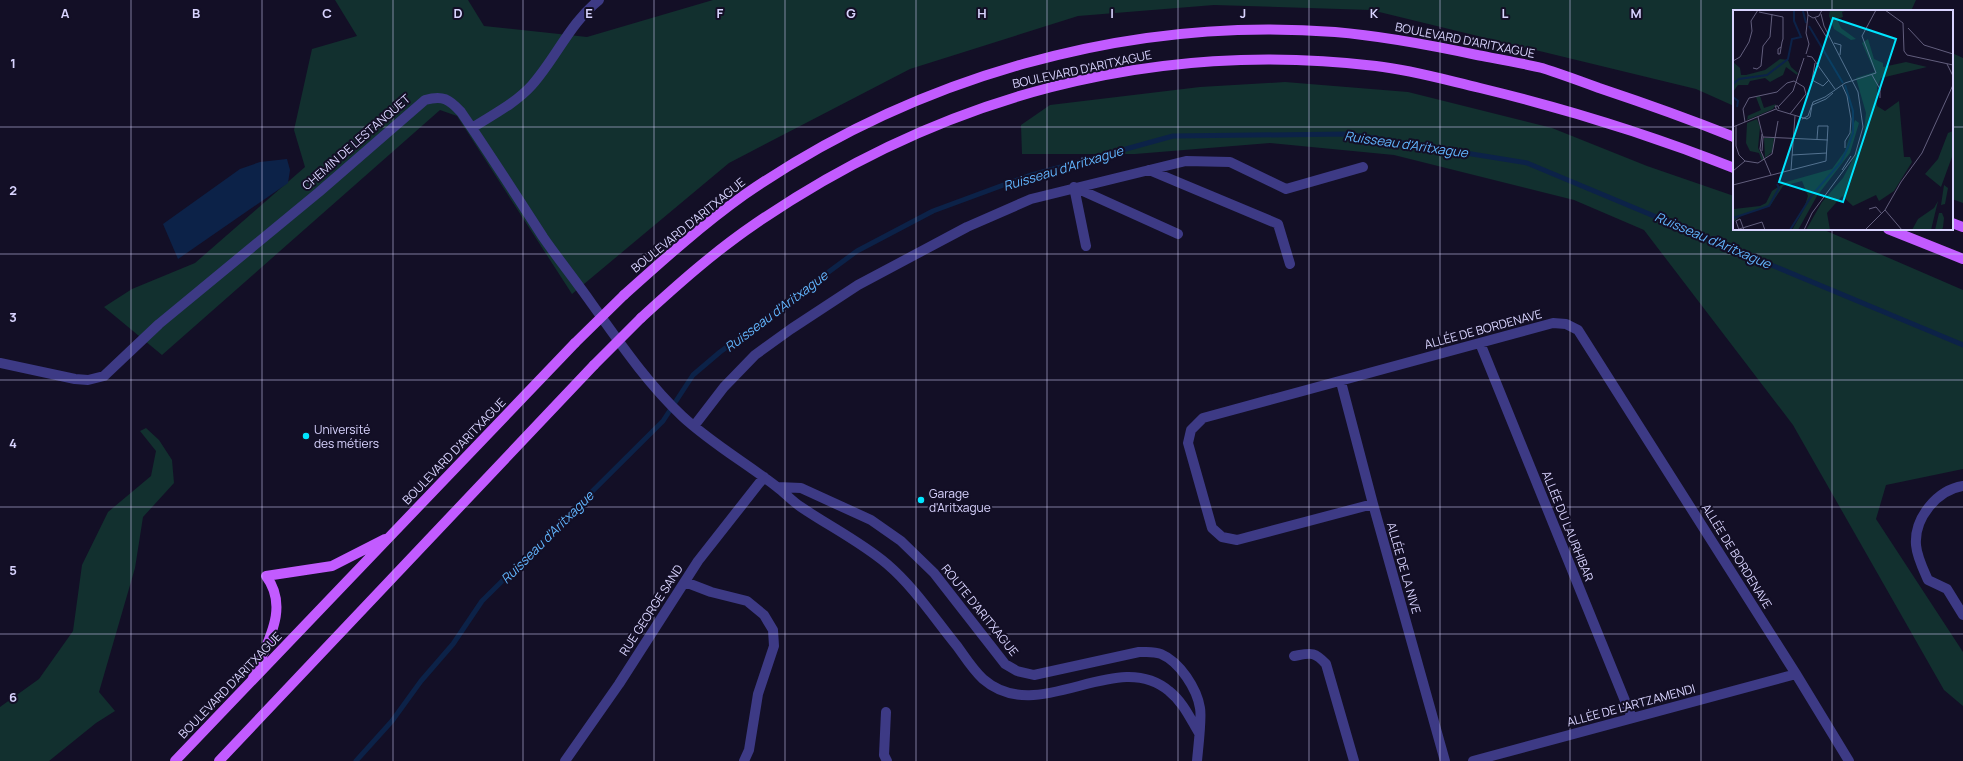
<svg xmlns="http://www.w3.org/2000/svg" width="1963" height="761" font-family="Manrope,sans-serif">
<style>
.green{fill:#12302f}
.water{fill:#0c2248}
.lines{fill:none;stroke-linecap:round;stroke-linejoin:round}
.stream{stroke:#0c2248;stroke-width:5}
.minor{stroke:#3d3a85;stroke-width:10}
.major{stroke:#c25bff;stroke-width:10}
.major-bridge{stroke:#c25bff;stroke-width:10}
.grid{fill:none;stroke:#d9d4ff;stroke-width:1;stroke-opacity:0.55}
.poi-dot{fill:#00e5ff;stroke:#130f26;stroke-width:1.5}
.labels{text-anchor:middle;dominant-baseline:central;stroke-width:4;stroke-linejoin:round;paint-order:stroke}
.street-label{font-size:12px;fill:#d9d4ff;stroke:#130f26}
.poi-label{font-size:12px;fill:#d9d4ff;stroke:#130f26;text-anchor:start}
.water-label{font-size:13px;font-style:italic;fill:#62b6ff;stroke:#130f26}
.inset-river{fill:none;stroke:#0c2248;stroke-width:2}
.inset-road{fill:none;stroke:#625e7d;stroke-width:1}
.view{fill:#00e5ff;fill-opacity:0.15;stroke:#00e5ff;stroke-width:2}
.inset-edge{fill:none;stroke:#d9d4ff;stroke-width:2}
.grid-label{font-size:13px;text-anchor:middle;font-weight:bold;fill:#d9d4ff;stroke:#130f26;stroke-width:4;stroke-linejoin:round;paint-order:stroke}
</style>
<rect width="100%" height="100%" fill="#130f26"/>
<!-- green -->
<path class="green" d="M335 0H468L484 26 587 37 713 0H1916L1911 11H1734V106L1696 89 1371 10 1214 5 1078 16 910 69 729 163 572 294 457 116 440 110 162 355 104 307 132 289 195 263 305 167 294 130 312 49 357 36Z
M1952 53 1963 58V203L1952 199Z
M1285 82 1408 92 1552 128 1647 166 1734 196V229H1822L1963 290V469L1886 485 1876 519 1963 652V706L1944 690 1793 425 1644 230 1574 200 1394 155 1270 143 1135 154H1022L1021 125 1050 105 1200 87Z
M146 428 159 440 172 460 174 483 143 517 135 568 99 692 115 711 96 723 49 761H0V707L39 679 73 631 82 565 108 512 151 476 156 451 140 431Z"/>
<!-- water -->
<path class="water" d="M287 159 290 170 288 183 178 259 163 224 240 169 260 162Z"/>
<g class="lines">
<!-- stream -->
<path class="stream" d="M356 761 392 721 421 681 453 644 482 601 663 421 693 375 720 352 857 251 933 211 1028 176 1173 136 1348 134 1527 163 1963 345"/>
<!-- minor -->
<path class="minor" d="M472 128C492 115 516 103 532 85 556 58 570 23 599 0
M1149 170 1278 224 1290 264
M1074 187 1178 234
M1074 187 1086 246
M1480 343 1632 718
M0 363 75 379 88 380 104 376 159 324 319 192 425 100C443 95 449 99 461 112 489 153 516 195 543 237 559 260 576 281 592 304 620 343 647 383 682 416 711 443 746 463 777 487 785 493 792 501 801 507 829 526 861 542 887 564 914 587 935 619 957 646 965 657 973 670 983 679 1039 728 1116 646 1169 691 1183 702 1190 718 1199 733
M1341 382 1373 504 1445 761
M694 426 724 387 755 355 791 329 858 285 967 227 1031 199 1186 161 1230 162 1286 189 1363 167
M1963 486C1937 490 1914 518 1916 545 1917 557 1923 569 1928 580L1947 589 1963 615
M778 487 801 488 871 520 901 541 934 573 1005 664 1017 671 1034 675 1139 652C1147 652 1154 651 1161 654 1180 662 1197 689 1200 708 1202 718 1198 749 1197 761
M1373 504 1237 540 1222 537 1212 528 1188 443 1191 430 1203 418 1553 323 1566 324 1578 330 1796 674 1849 761
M685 582 711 592 747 601 764 615 773 630 774 646 758 694 749 750 744 761
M1294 656C1311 653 1314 651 1326 664L1354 761
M886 712 884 755 887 761
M565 761 619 684 698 561 764 477
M1473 761 1796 674"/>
<!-- major -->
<path class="major" d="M1952 223 1963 227
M1888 229 1963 259
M624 295C663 260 702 225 744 195 915 77 1127 16 1335 32 1383 36 1430 45 1477 55 1498 59 1521 63 1542 68 1561 74 1580 81 1599 88 1644 103 1689 119 1734 137
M641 318C677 285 714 252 755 224 940 97 1152 39 1376 66 1412 70 1446 80 1480 88 1567 109 1651 135 1734 168
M266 576 332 566 385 539
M253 678C265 645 291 609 266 576
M175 761 575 343
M219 761 594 365"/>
<!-- major-bridge -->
<path class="major-bridge" d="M575 343 624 295
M594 365 641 318"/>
</g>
<!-- grid -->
<path class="grid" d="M131 0V761M262 0V761M393 0V761M523 0V761M654 0V761M785 0V761M916 0V761M1047 0V761M1178 0V761M1309 0V761M1440 0V761M1570 0V761M1701 0V761M1832 0V11M0 127H1734M1952 127H1963M1832 229V761M0 254H1963M0 380H1963M0 507H1963M0 634H1963"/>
<!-- markers -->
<g class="poi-dot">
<circle cx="306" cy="436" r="4"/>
<circle cx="921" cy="500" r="4"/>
</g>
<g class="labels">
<!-- street labels -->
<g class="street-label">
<text transform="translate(1465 40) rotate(11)">BOULEVARD D'ARITXAGUE</text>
<text transform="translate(1082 69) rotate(-12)">BOULEVARD D'ARITXAGUE</text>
<text transform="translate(356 142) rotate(-41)">CHEMIN DE LESTANQUET</text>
<text transform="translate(688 225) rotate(-39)">BOULEVARD D'ARITXAGUE</text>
<text transform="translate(1483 329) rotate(-15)">ALLÉE DE BORDENAVE</text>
<text transform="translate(454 451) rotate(-46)">BOULEVARD D'ARITXAGUE</text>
<text transform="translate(1568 526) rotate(68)">ALLÉE DU LAURHIBAR</text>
<text transform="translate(1737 556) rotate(58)">ALLÉE DE BORDENAVE</text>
<text transform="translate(1404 568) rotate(74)">ALLÉE DE LA NIVE</text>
<text transform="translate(651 610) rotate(-57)">RUE GEORGE SAND</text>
<text transform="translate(980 610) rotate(51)">ROUTE D'ARITXAGUE</text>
<text transform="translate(230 685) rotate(-46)">BOULEVARD D'ARITXAGUE</text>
<text transform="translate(1631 705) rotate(-15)">ALLÉE DE L'ARTZAMENDI</text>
</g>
<!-- poi labels -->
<g class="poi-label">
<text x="314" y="429">Université<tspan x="314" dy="14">des métiers</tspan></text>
<text x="929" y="493">Garage<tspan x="929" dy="14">d'Aritxague</tspan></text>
</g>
<!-- water labels -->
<g class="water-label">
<text transform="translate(1406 144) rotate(8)">Ruisseau d'Aritxague</text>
<text transform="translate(1063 168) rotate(-17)">Ruisseau d'Aritxague</text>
<text transform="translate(1713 240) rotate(23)">Ruisseau d'Aritxague</text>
<text transform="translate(776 311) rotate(-37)">Ruisseau d'Aritxague</text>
<text transform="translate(547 537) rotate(-45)">Ruisseau d'Aritxague</text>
</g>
</g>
<!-- overview -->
<g transform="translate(1733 10)">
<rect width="220" height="220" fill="#130f26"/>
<path d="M97 0H115L109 2 110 7 104 9 108 18 123 29 118 30 101 19 96 6ZM135 29 141 49 150 53V57L173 52 194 57 148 68 144 77V96L152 101 166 91 171 147H177L179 152 161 181 146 191 143 185 120 196 109 186 94 203 97 220H73L89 192 110 168 130 130 133 103 123 68 142 62 129 33ZM47 49 55 50 58 57 65 63 64 65 53 57 50 65 37 72 32 68 17 71 15 75H5L0 82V52L7 58 8 65H13L32 60ZM27 86 31 98 43 94 40 99 14 110 15 106 12 107 28 100 23 87ZM24 109 27 117 25 138 31 149 29 151 26 143 17 141 13 133 14 113ZM122 110 126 113 117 143 84 186 65 220H59L70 201 75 186 69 171 50 176 37 196 9 205 0 212 1 199 27 196 33 193 39 181 53 172 99 159 112 141ZM220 121V144L208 177 192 164 205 149 215 123ZM31 128H41L39 142 32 148ZM211 175 215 178 212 194 208 195ZM205 191 198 220H179L185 209 201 198ZM206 203H209L211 208 210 217 209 220H202Z" fill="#12302f"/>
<path class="inset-river" d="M70 1 73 13M76 16 110 73M0 74 6 69 34 65 55 49 59 29 68 27 61 11V1M0 87 5 91 4 97M0 208 36 196 46 178 44 174M57 220 79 185 108 152 115 137 120 123V101L112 75"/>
<path class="inset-road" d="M74 0 75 5 80 8 86 6 89 0M152 0 170 13 171 41 174 45 220 55M26 2 50 7V29L49 32 47 44H45V39L48 37M82 8 94 28M175 18 191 35 220 44M101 33 108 35 107 45M73 44 76 34 73 23 75 5M74 46 79 47 102 79M0 51 7 47 16 32 19 21 18 11 25 0M82 53 79 70 90 76 96 70M214 54 220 66M20 58 24 59 28 56 30 36 37 27 39 4M139 65 147 79V88M109 75 114 86 118 109 117 123 112 131V138M46 96 60 81 71 48M46 99 45 96H42L44 100 74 109 77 107 79 95 93 89 100 83M25 107 30 127 29 141M69 109 75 106 80 92 92 87 112 73 143 63 129 26 143 0M12 112 10 99 16 88 44 82 54 73 61 71 71 77 73 84 57 104M3 116V136L6 145 12 151 25 153 39 144 45 111M0 117 43 99M29 124 27 139 38 165M30 127 95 130M59 145 94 143M58 160 62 106M109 160 118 146M0 161 12 151M0 175 93 151 95 116H85L84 129M136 199 143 197 149 204M152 200 169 220M6 219 29 212 32 220M6 220 3 211 7 209 11 220M71 220 79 203 122 145 130 117 125 82 91 16 88 4M132 220 152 200 168 172 189 143 220 75"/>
<path class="view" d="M100 8 163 29 110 192 46 172Z"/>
<rect width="220" height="220" class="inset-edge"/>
</g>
<g class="grid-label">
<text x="65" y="18">A</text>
<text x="196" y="18">B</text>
<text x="327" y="18">C</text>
<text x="458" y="18">D</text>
<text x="589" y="18">E</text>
<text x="720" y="18">F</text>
<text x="851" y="18">G</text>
<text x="982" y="18">H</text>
<text x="1112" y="18">I</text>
<text x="1243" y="18">J</text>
<text x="1374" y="18">K</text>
<text x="1505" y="18">L</text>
<text x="1636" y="18">M</text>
<text x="13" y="68">1</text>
<text x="13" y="195">2</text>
<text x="13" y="322">3</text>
<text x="13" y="448">4</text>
<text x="13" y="575">5</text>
<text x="13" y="702">6</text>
</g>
</svg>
